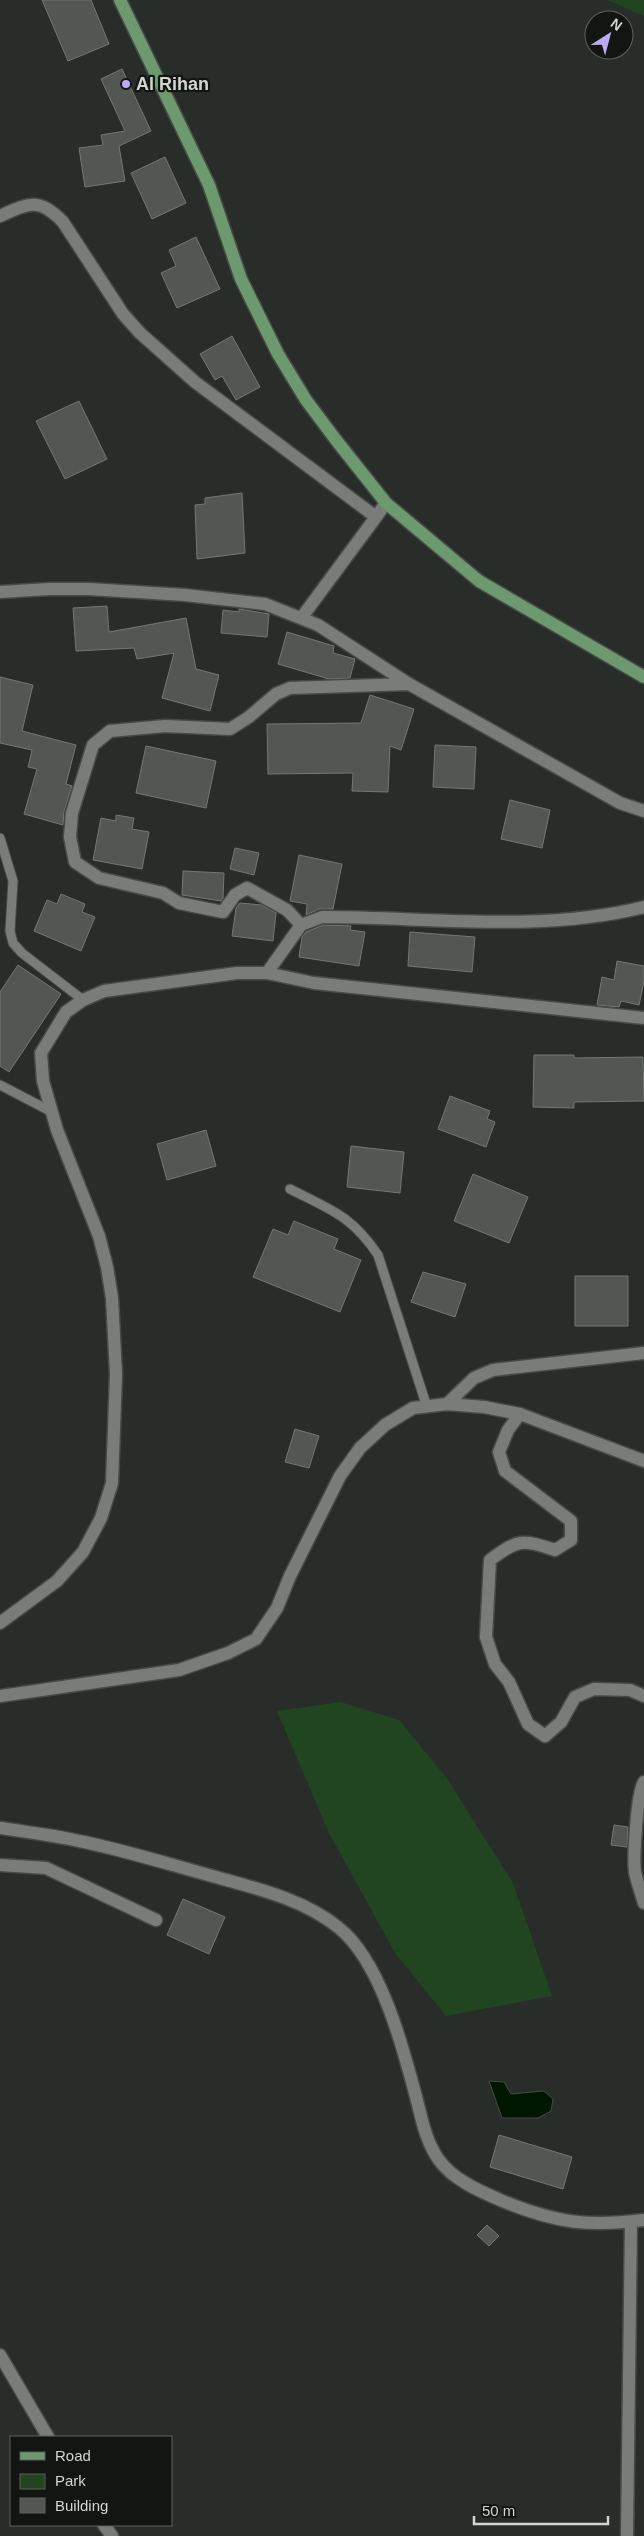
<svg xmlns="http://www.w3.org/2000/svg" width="644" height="2536" font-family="Helvetica,sans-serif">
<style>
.green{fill:#214421}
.water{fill:#001600;stroke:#3f4f3f}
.building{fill:#525752;stroke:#737873}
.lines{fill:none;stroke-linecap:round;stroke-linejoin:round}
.service-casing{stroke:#484a47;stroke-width:11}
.minor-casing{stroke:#484a47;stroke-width:15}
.secondary-casing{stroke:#484a47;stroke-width:15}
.primary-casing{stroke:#484a47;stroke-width:15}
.service{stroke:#797d79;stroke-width:9}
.minor{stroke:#797d79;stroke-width:12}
.secondary{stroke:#797d79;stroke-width:12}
.primary{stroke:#6c996d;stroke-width:12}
.poi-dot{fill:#bbaaf6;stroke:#131513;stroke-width:2}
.labels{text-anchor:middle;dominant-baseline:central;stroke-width:4.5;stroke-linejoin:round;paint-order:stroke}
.poi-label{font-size:18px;font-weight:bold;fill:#d2d4d1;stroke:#131513;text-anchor:start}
</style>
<rect width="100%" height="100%" fill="#292d29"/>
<!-- green -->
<path class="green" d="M607 0H644V16Z
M341 1702 399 1720 446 1777 513 1883 552 1996 446 2016 395 1953 328 1831 277 1711Z"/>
<!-- water -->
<path class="water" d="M489 2081 504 2082 511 2094 544 2091 553 2099 551 2111 538 2118H502Z"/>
<!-- building -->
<path class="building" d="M42 0H91L109 44 68 61Z
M122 69 151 131 119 146 125 181 85 187 79 148 103 145 101 135 125 131 101 79Z
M165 157 186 203 152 219 131 173Z
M196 237 220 289 177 308 161 273 176 266 169 250Z
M232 336 260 387 236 400 222 376 215 380 200 354Z
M79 401 107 459 65 479 36 421Z
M242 493 245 553 197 559 195 505 205 504V498Z
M107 606 109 632 186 618 196 669 219 675 210 711 162 698 174 653 137 659 134 648 76 651 73 608Z
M239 609 269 614 267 637 221 633 223 610 239 612Z
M287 632 334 646 333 653 355 659 350 678 329 679 278 664Z
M0 677 33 685 22 731 76 745 66 784 72 786 64 811 63 825 24 814 37 769 28 767 32 750 0 743Z
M370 695 414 709 401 750 390 746 388 792 352 791 353 773 268 774 267 724 361 723Z
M435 745 476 747 474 789 433 787Z
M146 746 216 761 206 808 136 793Z
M510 800 550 810 542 848 501 839Z
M116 815 134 818 132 829 149 832 142 869 93 860 101 818 116 821Z
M235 848 259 853 254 875 230 869Z
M299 855 342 864 333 909H319L306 915 307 904 290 901Z
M183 871 224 873 223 898 221 901 182 895Z
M61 894 85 904 82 912 95 917 81 951 34 931 47 900 57 904Z
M240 903 262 905 276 913 273 941 232 936 236 908Z
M323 925 351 926 350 930 365 932 359 966 299 957 302 937 306 932Z
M410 932 475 937 472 972 408 966Z
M617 961 644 966V981L639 1005 621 1001 619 1007 597 1005 602 977 614 980Z
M18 965 61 994 9 1072 0 1066V992Z
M534 1055H574V1058L643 1057 644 1101 574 1102V1108L533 1107Z
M450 1096 490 1111 487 1119 495 1122 486 1147 438 1129Z
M206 1130 216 1166 167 1180 157 1144Z
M351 1146 404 1152 400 1193 347 1187Z
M473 1174 528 1197 509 1243 454 1221Z
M294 1221 338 1239 334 1249 361 1260 340 1312 253 1277 273 1229 288 1235Z
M423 1272 466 1284 455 1317 411 1302Z
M575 1276H628V1326H575Z
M295 1429 319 1436 309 1468 285 1462Z
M614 1825 628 1827 627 1847 611 1845Z
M183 1899 225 1917 209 1954 167 1935Z
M499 2135 572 2157 563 2189 490 2167Z
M487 2225 499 2236 489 2246 477 2235Z"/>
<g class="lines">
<defs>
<path id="service" d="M0 838 13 881 10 931 13 943 22 953 83 1000
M0 1085 52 1112
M290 1189C331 1210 351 1215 378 1255L427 1407"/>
<path id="minor" d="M0 216C29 203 39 197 63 222L123 314 140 333 195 382 376 517 386 503
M0 592 49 589H89L185 595 265 604 318 625 409 684 620 803 644 811
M302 617 376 517
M301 925 287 910 247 888 235 895 223 912 179 903 163 893 99 878 75 862 70 837 72 813 93 745 110 731 165 726 230 729 249 717 276 694 290 688 409 684
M267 973 301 925 322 917C429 917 539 933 644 907
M447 1404 474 1378 493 1370 644 1353
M520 1414 508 1430 499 1452 505 1471 571 1521V1540L555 1550C521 1539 519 1539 490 1560L486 1637 495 1664 509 1682 528 1724 545 1736 561 1722 575 1697 594 1689 630 1690 644 1696
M0 1623 57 1581 83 1552 101 1518 112 1483 116 1374 112 1298 107 1267 99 1236 57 1130 43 1081 41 1053 66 1012 83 1000 104 991 237 973H267L314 983 644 1018
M644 1782C637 1792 633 1858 635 1872 637 1882 641 1893 644 1903
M0 1828C26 1832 53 1835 79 1841 124 1850 168 1864 212 1876 255 1888 304 1899 339 1928 380 1961 402 2044 415 2093 421 2115 425 2141 439 2160 454 2181 482 2192 505 2202 557 2223 589 2227 644 2220
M0 1865 46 1868 156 1920
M0 2355 48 2437
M104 2525 112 2536
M627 2536 631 2222"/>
<path id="secondary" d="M0 1696 179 1670 228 1653 256 1639 277 1608 290 1576 340 1476 360 1448 385 1425 413 1408 447 1404 484 1407 520 1414 644 1461"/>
<path id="primary" d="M120 0 209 185 241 279 278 354 306 400 336 440 386 503 479 581 644 677"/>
</defs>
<!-- service casing -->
<use href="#service" class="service-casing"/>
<!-- minor casing -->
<use href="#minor" class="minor-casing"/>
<!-- secondary casing -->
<use href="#secondary" class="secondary-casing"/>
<!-- primary casing -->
<use href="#primary" class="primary-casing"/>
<!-- service -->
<use href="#service" class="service"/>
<!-- minor -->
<use href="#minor" class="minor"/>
<!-- secondary -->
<use href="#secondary" class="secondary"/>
<!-- primary -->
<use href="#primary" class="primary"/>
</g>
<!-- markers -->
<circle class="poi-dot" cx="126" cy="84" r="5"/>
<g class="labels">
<!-- poi labels -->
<g class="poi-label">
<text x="136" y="84">Al Rihan</text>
</g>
</g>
<!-- legend -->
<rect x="10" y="2436" width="162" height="90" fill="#131513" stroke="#5f615f"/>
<rect x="20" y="2452" width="25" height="8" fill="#6c996d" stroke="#5f615f"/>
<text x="55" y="2461" font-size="15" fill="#d2d4d1">Road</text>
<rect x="20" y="2474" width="25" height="15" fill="#214421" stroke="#5f615f"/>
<text x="55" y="2486" font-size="15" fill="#d2d4d1">Park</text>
<rect x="20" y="2498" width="25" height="15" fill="#525752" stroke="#5f615f"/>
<text x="55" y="2511" font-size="15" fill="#d2d4d1">Building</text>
<!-- north arrow -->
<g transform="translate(609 35) rotate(36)"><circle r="24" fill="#131513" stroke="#5f615f"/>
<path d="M0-4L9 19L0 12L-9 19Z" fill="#bbaaf6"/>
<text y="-8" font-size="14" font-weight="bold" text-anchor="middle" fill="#d2d4d1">N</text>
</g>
<!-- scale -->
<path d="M474 2516v8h134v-8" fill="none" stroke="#d2d4d1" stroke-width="2.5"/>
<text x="482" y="2516" font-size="15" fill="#d2d4d1" stroke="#131513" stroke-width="4" paint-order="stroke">50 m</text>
</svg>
